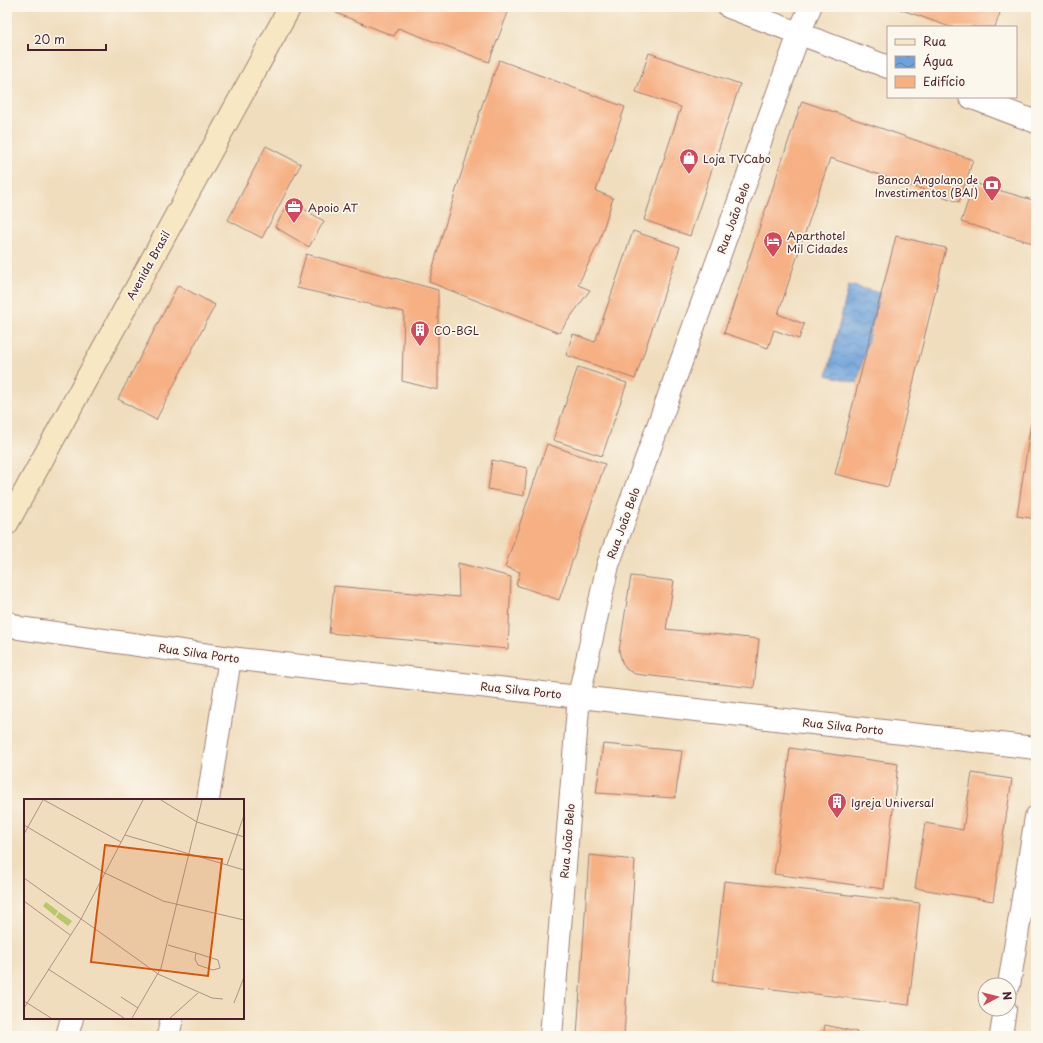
<svg xmlns="http://www.w3.org/2000/svg" width="1043" height="1043" font-family="'Playpen Sans',sans-serif">
<style>
.water{fill:url(#water-waves);stroke:#5c6082}
.building{fill:#f6b084}
.lines{fill:none;stroke-linecap:round;stroke-linejoin:round}
.street-casing{stroke:#9d7e74;stroke-width:24}
.secondary-casing{stroke:#9d7e74;stroke-width:24}
.street{stroke:#fff;stroke-width:22}
.secondary{stroke:#f7e8c3;stroke-width:22}
.labels{text-anchor:middle;dominant-baseline:central;stroke-width:3.5;stroke-linejoin:round;paint-order:stroke}
.poi-label{font-size:11px;fill:#4a1f2b;stroke:#fbf7ec;text-anchor:start}
.street-label{font-size:11px;fill:#4a1f2b;stroke:#fbf7ec}
.inset-road{fill:none;stroke:#ae9183;stroke-width:1}
.view{fill:#d8530f;fill-opacity:0.15;stroke:#d8530f;stroke-width:2}
.inset-edge{fill:none;stroke:#4a1f2b;stroke-width:2}
</style>
<defs>
<pattern id="water-waves" width="16" height="10" patternUnits="userSpaceOnUse"><rect width="16" height="10" fill="#6ea2da"/><path d="M0 5q4-4 8 0t8 0" fill="none" stroke="#5c83b1"/></pattern>
</defs>
<rect width="100%" height="100%" fill="#fbf7ec"/>
<filter id="ink" filterUnits="userSpaceOnUse"><feTurbulence type="fractalNoise" baseFrequency=".025" numOctaves="2"/><feDisplacementMap in="SourceGraphic" scale="8" xChannelSelector="R" yChannelSelector="G"/><feConvolveMatrix kernelMatrix="1 2 1 2 8 2 1 2 1" color-interpolation-filters="sRGB"/></filter>
<filter id="wash" filterUnits="userSpaceOnUse"><feTurbulence type="fractalNoise" baseFrequency=".012" numOctaves="4" result="noise"/><feDisplacementMap in="SourceGraphic" scale="16" xChannelSelector="R" yChannelSelector="G"/><feGaussianBlur stdDeviation="0.9" result="paint"/><feColorMatrix in="noise" values="0 0 0 0 0 0 0 0 0 0 0 0 0 0 0 0 0 1.4 0 .05"/><feComposite in="paint" operator="in"/></filter>
<g filter="url(#wash)">
<rect width="100%" height="100%" fill="#f0ddbd"/>
<!-- water -->
<path class="water" d="M849 285 880 293 857 383 827 375Z"/>
<g id="blocks">
<!-- building -->
<path class="building" d="M338 7H510L489 62 398 28 394 36 336 13Z
M894 7H1002L995 27H950Z
M649 53 740 84 690 236 644 220 681 107 636 92Z
M499 60 625 107 596 191 613 198 599 242 578 285 590 290 559 333 429 282 442 235 469 149 482 105Z
M802 101 973 160 959 202 830 158 778 314 804 324 799 339 774 330 768 348 724 333Z
M266 146 301 164 262 238 228 220Z
M974 183 1036 201V244L961 222Z
M290 201 324 221 309 247 275 227Z
M633 231 680 247 635 379 566 355 573 334 595 342Z
M896 236 946 248 888 487 835 474Z
M306 254 438 290V390L402 381 404 312 297 288Z
M178 285 215 305 156 420 118 399Z
M578 367 627 383 602 456 553 440Z
M1031 423 1036 424V519L1017 516Z
M547 444 605 464 559 600 516 585 520 572 505 567Z
M492 460 527 468 524 496 488 489Z
M458 563 511 577 508 649 329 633 334 586 459 597Z
M631 576 674 581 666 629 759 639 754 688 635 674 626 669 622 662 619 651Z
M603 744 682 751 675 798 596 793Z
M790 748 898 764 884 889 774 874Z
M972 773 1012 779 993 901 915 888 925 823 963 830Z
M589 855 635 860 624 1036H577Z
M724 881 920 903 909 1005 713 982Z
M825 1025 857 1032 856 1036H823Z
M860 1033 870 1035V1036H859Z"/>
</g>
</g>
<g filter="url(#ink)">
<use href="#blocks" fill-opacity="0" stroke="#9d7e74" stroke-width="1"/>
<g class="lines">
<defs>
<path id="street" d="M729 7 888 67
M970 97 1036 122
M7 622 19 628 230 658 1036 748
M208 800 230 658
M1009 985 1036 817
M67 1036 72 1018
M168 1036 172 1018
M551 1036 579 696 608 565 799 34 810 7
M1001 1036 1005 1009"/>
<path id="secondary" d="M7 524 290 7"/>
</defs>
<!-- street casing -->
<use href="#street" class="street-casing"/>
<!-- secondary casing -->
<use href="#secondary" class="secondary-casing"/>
<!-- street -->
<use href="#street" class="street"/>
<!-- secondary -->
<use href="#secondary" class="secondary"/>
</g>
</g>
<!-- icons -->
<defs>
<symbol id="shop-pin" viewBox="-11 -11 22 30"><path d="M0 17L-7.5 6A9.5 9.5 0 1 1 7.5 6Z" fill="#d1495b" stroke="#fbf7ec"/><path d="M-5-2.5h2.3a2.7 3.5 0 0 1 5.4 0H5L5.5 6h-11ZM-1.5-2.5h3a1.5 2.3 0 0 0-3 0Z" fill="#fff"/></symbol>
<symbol id="bank-pin" viewBox="-11 -11 22 30"><path d="M0 17L-7.5 6A9.5 9.5 0 1 1 7.5 6Z" fill="#d1495b" stroke="#fbf7ec"/><path d="M-6-4H6V4H-6ZM0-2.3a2.3 2.3 0 1 0 0 4.6a2.3 2.3 0 1 0 0-4.6Z" fill="#fff"/></symbol>
<symbol id="office-pin" viewBox="-11 -11 22 30"><path d="M0 17L-7.5 6A9.5 9.5 0 1 1 7.5 6Z" fill="#d1495b" stroke="#fbf7ec"/><path d="M-6-3h4V-5.5h4V-3h4V5H-6ZM-1-4.5V-3h2v-1.5ZM-6 0V1H6V0Z" fill="#fff"/></symbol>
<symbol id="hotel-pin" viewBox="-11 -11 22 30"><path d="M0 17L-7.5 6A9.5 9.5 0 1 1 7.5 6Z" fill="#d1495b" stroke="#fbf7ec"/><path d="M-6-4.5h1.5V1H6V5H4.5V3h-9V5H-6ZM-4 0a1.8 1.8 0 1 1 3.6 0ZM.5 0V-2.5h3Q6-2.5 6 0Z" fill="#fff"/></symbol>
<symbol id="building-pin" viewBox="-11 -11 22 30"><path d="M0 17L-7.5 6A9.5 9.5 0 1 1 7.5 6Z" fill="#d1495b" stroke="#fbf7ec"/><path d="M-4-6H4V6H1V3H-1V6H-4ZM-2.5-4.3h1.7v1.8h-1.7ZM.8-4.3h1.7v1.8H.8ZM-2.5-1h1.7V.8h-1.7ZM.8-1h1.7V.8H.8Z" fill="#fff"/></symbol>
</defs>
<g fill-rule="evenodd">
<use href="#shop-pin" x="678" y="147" width="22" height="30"/>
<use href="#bank-pin" x="981" y="174" width="22" height="30"/>
<use href="#office-pin" x="283" y="196" width="22" height="30"/>
<use href="#hotel-pin" x="762" y="230" width="22" height="30"/>
<use href="#building-pin" x="409" y="319" width="22" height="30"/>
<use href="#building-pin" x="826" y="791" width="22" height="30"/>
</g>
<g class="labels">
<!-- poi labels -->
<g class="poi-label">
<text x="703" y="158">Loja TVCabo</text>
<text x="978" y="179" text-anchor="end">Banco Angolano de<tspan x="978" dy="13">Investimentos (BAI)</tspan></text>
<text x="308" y="207">Apoio AT</text>
<text x="787" y="235">Aparthotel<tspan x="787" dy="13">Mil Cidades</tspan></text>
<text x="434" y="330">CO-BGL</text>
<text x="851" y="802">Igreja Universal</text>
</g>
<!-- street labels -->
<g class="street-label">
<text transform="translate(733 218) rotate(-70)">Rua João Belo</text>
<text transform="translate(148 265) rotate(-61)">Avenida Brasil</text>
<text transform="translate(623 523) rotate(-70)">Rua João Belo</text>
<text transform="translate(199 653) rotate(8)">Rua Silva Porto</text>
<text transform="translate(521 690) rotate(6)">Rua Silva Porto</text>
<text transform="translate(843 726) rotate(6)">Rua Silva Porto</text>
<text transform="translate(567 841) rotate(-85)">Rua João Belo</text>
</g>
</g>
<!-- overview -->
<g transform="translate(24 799)">
<rect width="220" height="220" fill="#f0ddbd"/>
<path d="M22 103 34 112 31 117 19 107ZM35 113 48 122 44 127 32 118Z" fill="#b7c769"/>
<path class="inset-road" d="M20 1 97 43M137 1 173 23 220 38M0 26 81 74 139 102 220 121M0 35 19 1M101 36 220 71M203 66 220 16M0 79 134 175 188 199 199 200M0 102 46 136M144 146 172 154 194 161 196 169 189 171 174 166 171 160 172 154M24 170 100 219M97 198 114 209M0 202 27 219M210 204 220 178M0 209 57 120 119 1M108 219 137 169 178 1M146 219 174 194"/>
<path class="view" d="M81 46 198 60 184 177 67 163Z"/>
<rect width="220" height="220" class="inset-edge"/>
</g>
<!-- margin -->
<rect width="1043" height="1043" fill="none" stroke="#fbf7ec" stroke-width="24"/>
<!-- legend -->
<rect x="887" y="26" width="130" height="72" fill="#fbf7ec" stroke="#b4a19f"/>
<rect x="895" y="39" width="20" height="6" fill="#f7e8c3" stroke="#b4a19f"/>
<text x="923" y="46" font-size="12" fill="#4a1f2b">Rua</text>
<rect x="895" y="56" width="20" height="12" fill="url(#water-waves)" stroke="#b4a19f"/>
<text x="923" y="66" font-size="12" fill="#4a1f2b">Água</text>
<rect x="895" y="76" width="20" height="12" fill="#f6b084" stroke="#b4a19f"/>
<text x="923" y="86" font-size="12" fill="#4a1f2b">Edifício</text>
<!-- north arrow -->
<g transform="translate(997 997) rotate(83)"><circle r="19" fill="#fbf7ec" stroke="#b4a19f"/>
<path d="M0-3L7 15L0 10L-7 15Z" fill="#d1495b"/>
<text y="-6" font-size="11" font-weight="bold" text-anchor="middle" fill="#4a1f2b">N</text>
</g>
<!-- scale -->
<path d="M28 44v6h78v-6" fill="none" stroke="#4a1f2b" stroke-width="2"/>
<text x="34" y="44" font-size="12" fill="#4a1f2b" stroke="#fbf7ec" stroke-width="3" paint-order="stroke">20 m</text>
</svg>
